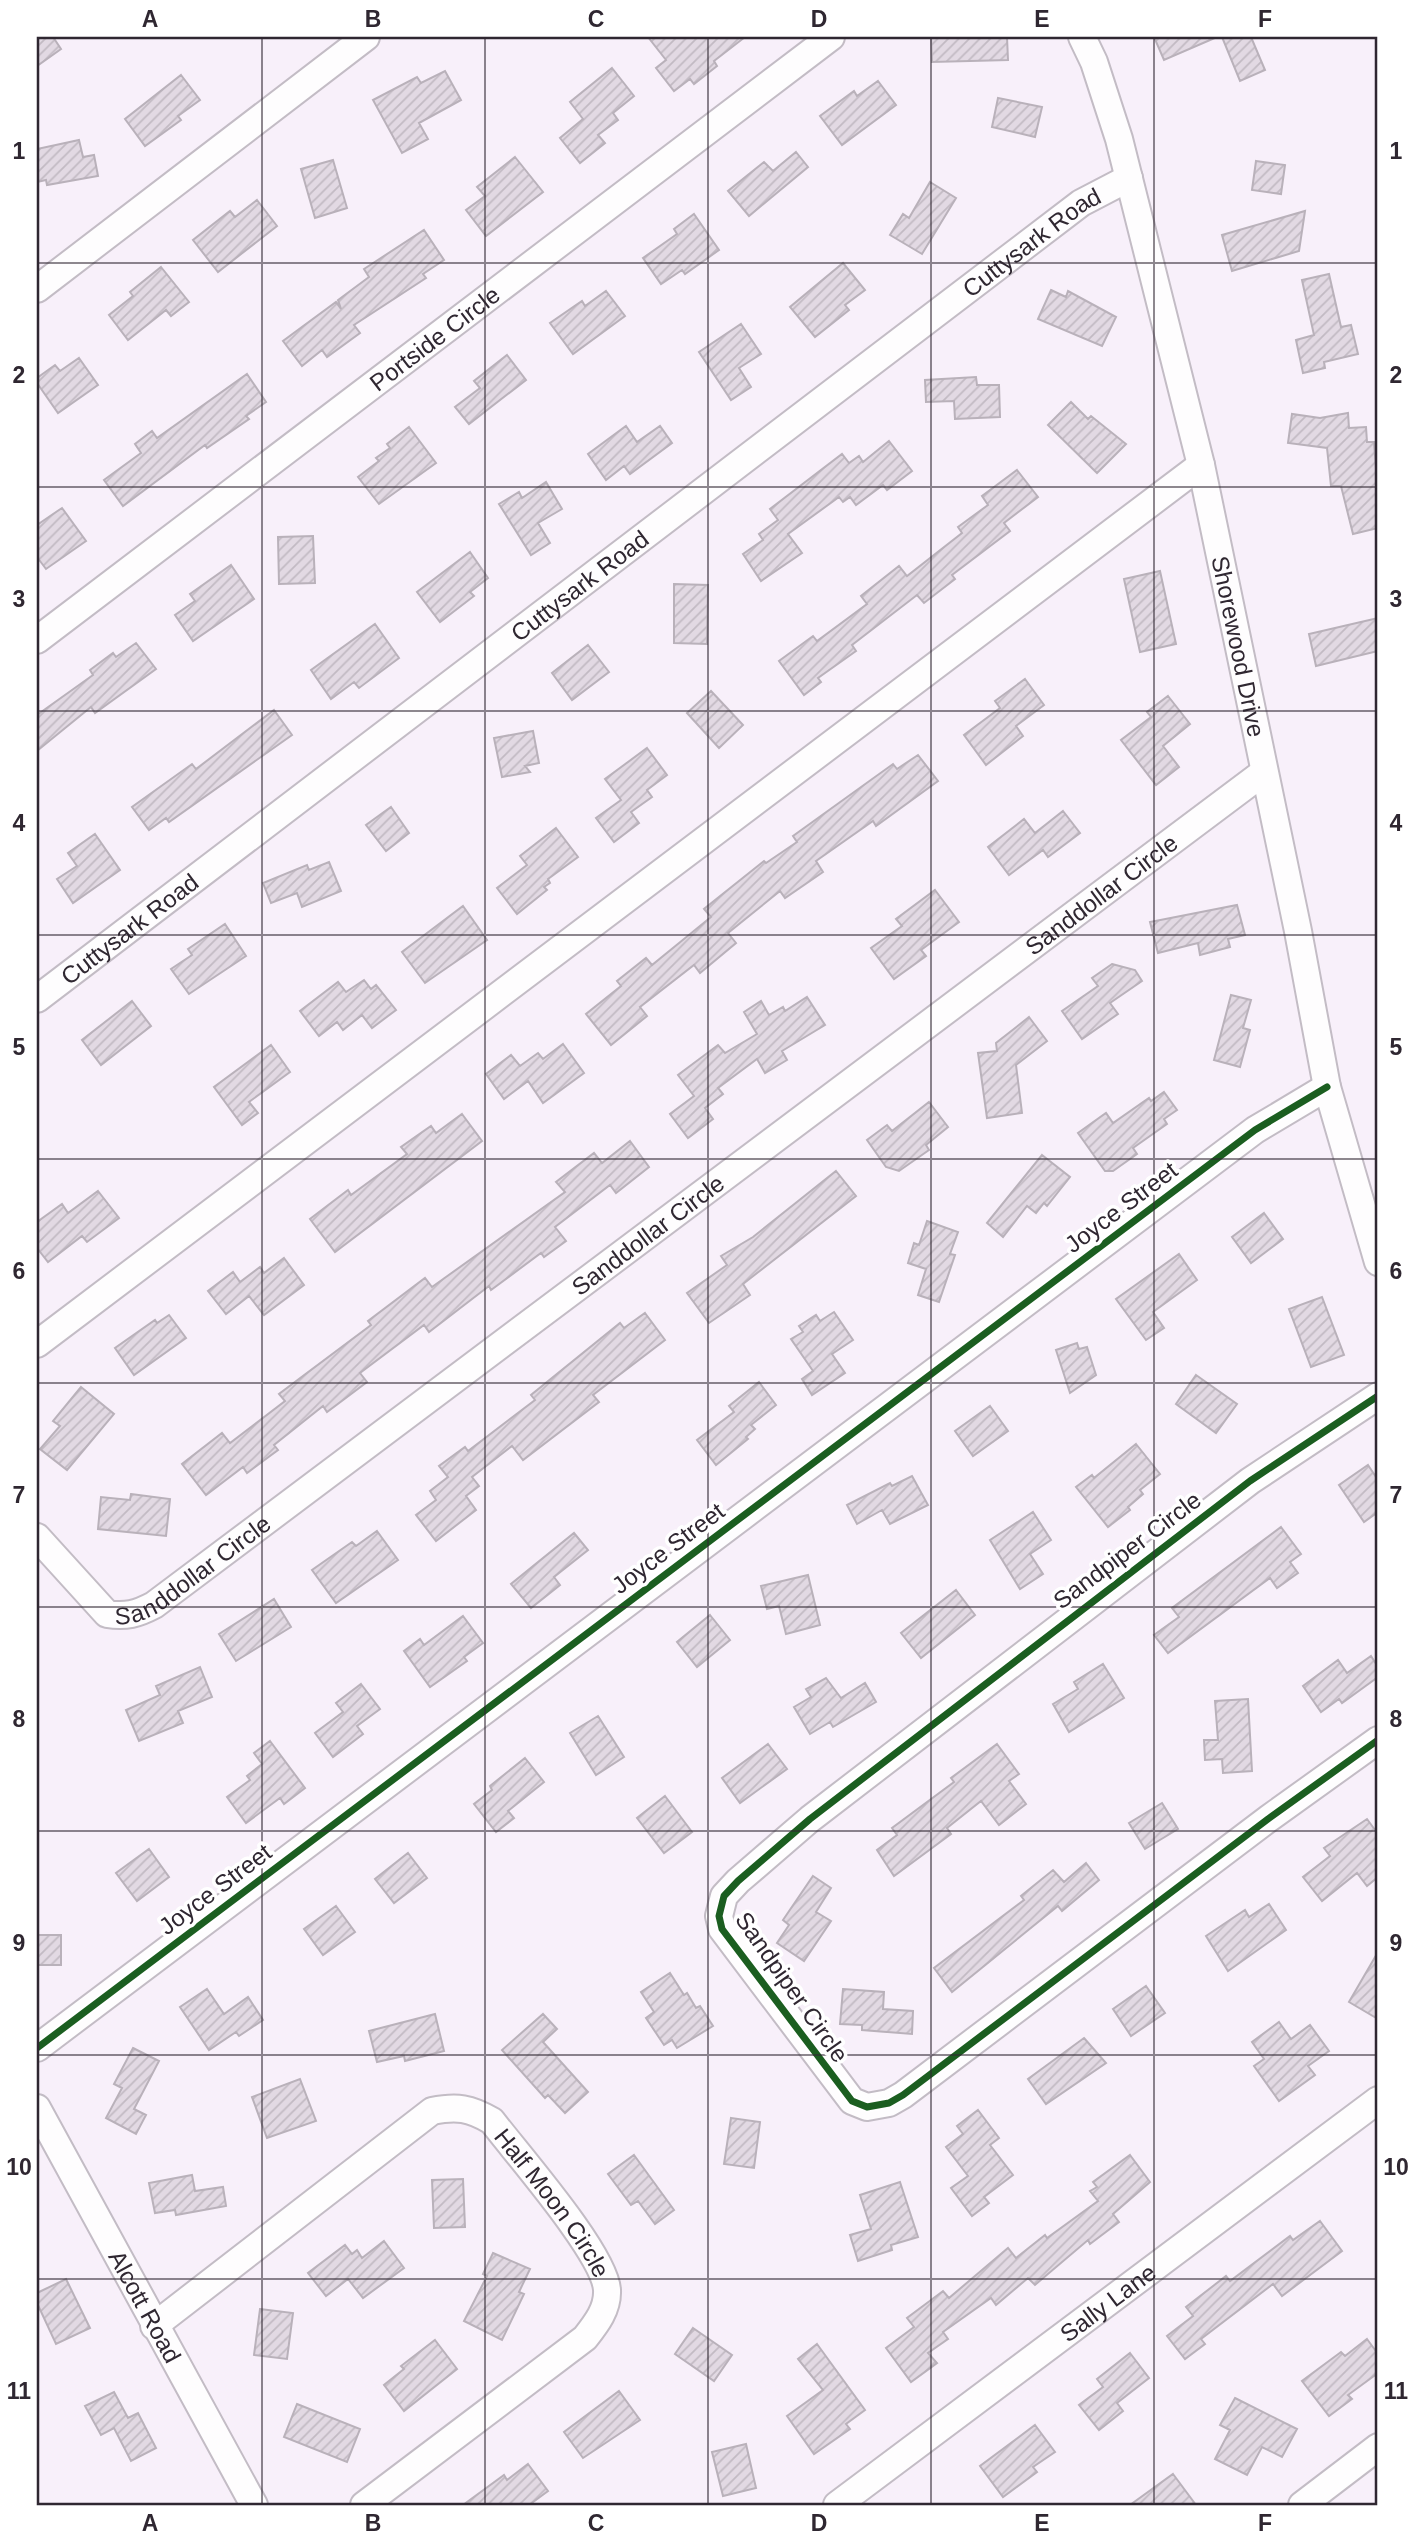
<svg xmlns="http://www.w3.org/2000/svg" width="1415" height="2542" font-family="Helvetica,sans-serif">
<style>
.building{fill:url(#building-hatch);stroke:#b9b1ba;stroke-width:2}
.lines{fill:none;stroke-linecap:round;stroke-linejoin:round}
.minor-casing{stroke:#c3bcc5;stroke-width:30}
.minor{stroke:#fefdfe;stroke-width:26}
.cycleway-casing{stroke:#fff;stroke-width:11}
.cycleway{stroke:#1b5e20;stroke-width:7}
.grid{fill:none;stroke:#2f2731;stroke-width:2;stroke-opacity:0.55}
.labels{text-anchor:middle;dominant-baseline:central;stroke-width:7;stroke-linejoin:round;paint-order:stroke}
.street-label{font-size:24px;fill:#2f2731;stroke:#fff}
.neatline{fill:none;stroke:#2f2731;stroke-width:2.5}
.grid-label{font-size:23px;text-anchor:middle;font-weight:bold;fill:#2f2731}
</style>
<defs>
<pattern id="building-hatch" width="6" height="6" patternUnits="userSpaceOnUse" patternTransform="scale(1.75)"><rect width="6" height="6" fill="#e2d9e3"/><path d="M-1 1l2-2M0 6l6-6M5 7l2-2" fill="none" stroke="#c2bac3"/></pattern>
</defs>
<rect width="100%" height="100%" fill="#f8f0fa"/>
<!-- building -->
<path class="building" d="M37 37H53L61 49 37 66Z
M648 37H745L714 61 717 66 694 84 690 79 674 91 656 68 666 60Z
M931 37H1007L1008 60 932 62Z
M1154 37H1217L1164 60Z
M1222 37H1251L1265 70 1240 81Z
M612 68 634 96 613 113 618 120 598 135 605 143 580 163 560 138 583 119 570 102Z
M445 71 461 100 419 123 428 139 402 153 373 100 417 77 421 83Z
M181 75 200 100 178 116 181 120 145 146 125 119Z
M878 81 896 105 842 145 820 116 854 91 857 96Z
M998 98 1042 107 1035 137 992 127Z
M79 140 83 157 94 155 98 176 47 185 46 180 37 182V149Z
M796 152 808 167 749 216 728 191 764 162 773 171Z
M515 157 543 192 486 236 466 210 485 196 477 187Z
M333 160 347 208 315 218 301 169Z
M1256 161 1285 165 1281 194 1252 190Z
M930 182 956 198 922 254 890 235 903 214 909 218Z
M257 200 277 226 218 272 193 240 230 211 235 217Z
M1305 211 1299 251 1232 271 1222 235Z
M694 214 719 250 685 274 682 270 661 284 643 258 677 234 674 229Z
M424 230 444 260 423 274 426 278 354 325 360 333 327 357 322 350 302 366 283 341 336 302 341 309 338 300 369 277 364 269Z
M843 263 865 290 845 305 849 310 815 337 790 307Z
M161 267 189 302 171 316 166 310 128 340 109 315 133 296 130 292Z
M1329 274 1341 327 1351 325 1358 354 1324 362 1325 368 1303 373 1296 340 1314 335 1302 280Z
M1051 290 1066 297 1068 291 1116 317 1102 346 1038 319Z
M606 291 625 316 573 354 550 323 582 301 585 306Z
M741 324 761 354 739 368 751 387 731 400 699 352Z
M507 355 526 380 469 424 455 407 480 388 474 381Z
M79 358 98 385 58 413 37 383V378L55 365 60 371Z
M247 374 266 402 246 416 249 419 207 448 205 445 123 506 104 480 141 453 135 444 152 431 157 438Z
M976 377 977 385H999L1000 417 955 419 954 401 926 402 925 380Z
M1071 402 1088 419 1091 416 1126 444 1097 473 1048 425Z
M1348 413 1349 428 1366 427 1367 442H1374L1378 494V528L1353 534 1341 486H1331L1327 448 1288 443 1292 414 1320 418Z
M626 426 637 442 660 426 672 443 630 474 624 466 606 480 588 454Z
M409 427 436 463 379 504 358 477 379 461 376 458 390 448 387 444Z
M889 441 912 471 887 490 883 485 856 505 850 497 843 502 839 497 788 534 802 553 761 581 743 554 763 540 759 534 778 520 770 509 842 454 849 463 859 456 863 462Z
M1017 470 1038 497 1004 523 1010 531 952 575 955 579 924 603 917 595 852 645 856 651 818 678 821 682 804 695 779 661 813 636 817 641 867 604 861 596 899 566 907 576 962 533 958 527 988 505 982 496Z
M546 482 562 509 538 523 550 543 531 555 499 504 519 492 522 498Z
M62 508 86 541 46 569 37 557V525Z
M313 536 315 583 279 584 278 537Z
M470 552 488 578 470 592 474 596 440 622 417 592Z
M231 565 254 599 193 641 175 615 195 601 190 594Z
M1160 571 1176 644 1140 652 1124 579Z
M674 584 708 585 707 644 674 643Z
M1378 618V651L1316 666 1309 634Z
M375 624 399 658 359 688 354 682 331 699 311 670Z
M136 643 156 669 95 713 91 707 37 751V715L93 675 90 670 113 653 116 657Z
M588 645 609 672 572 700 552 673Z
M1025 679 1044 705 1016 726 1023 736 986 765 964 735 1000 708 995 701Z
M711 691 743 725 719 748 687 713Z
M1168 696 1190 724 1163 746 1179 767 1156 785 1121 740 1151 717 1147 712Z
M274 710 292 735 169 822 166 818 149 830 132 807 192 764 196 769Z
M533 731 539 763 525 766 530 772 502 777 494 738Z
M647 748 667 775 647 790 652 797 631 812 639 823 614 842 596 818 621 800 605 779Z
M918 755 938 781 876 826 873 821 816 861 823 872 785 898 780 891 728 933 736 943 700 973 694 965 640 1007 647 1016 611 1045 586 1014 621 986 617 981 646 958 652 965 711 917 704 909 764 861 766 863 797 842 793 836 893 764 897 769Z
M391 807 409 833 386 851 366 825Z
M1063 811 1080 833 1048 857 1043 850 1009 875 988 847 1024 819 1035 833Z
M556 828 578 857 548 879 550 883 544 887 547 890 517 914 497 888 527 865 520 856Z
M95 834 120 870 73 903 57 879 77 866 68 853Z
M329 862 341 891 302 907 297 893 271 903 263 883 307 865 309 870Z
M935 890 959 922 921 950 926 956 894 979 871 948 902 926 896 919Z
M1237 905 1245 935 1228 939 1230 947 1200 955 1198 943 1158 953 1150 922Z
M463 906 487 940 425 983 402 952Z
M225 924 246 956 189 994 171 969 192 955 188 949Z
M1112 964 1135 970 1142 981 1110 1003 1118 1014 1082 1039 1062 1011 1098 986 1092 978Z
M364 980 371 989 376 985 396 1010 372 1028 362 1015 343 1030 337 1022 319 1036 300 1011 338 982 346 992Z
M1231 995 1251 1000 1243 1028 1250 1030 1240 1067 1214 1060Z
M807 997 825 1025 782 1051 787 1060 765 1073 757 1059 718 1088 723 1094 705 1108 713 1119 688 1138 670 1114 694 1096 678 1075 718 1045 725 1053 757 1034 744 1012 761 1001 769 1015 783 1007 785 1011Z
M132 1001 151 1026 101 1065 82 1040Z
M1029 1017 1047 1041 1016 1065 1022 1113 987 1118 978 1053 997 1051 996 1043Z
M563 1044 584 1073 543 1103 528 1081 504 1099 486 1074 511 1055 520 1066 538 1053 543 1059Z
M271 1045 290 1072 249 1102 258 1113 242 1125 214 1087Z
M1164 1092 1177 1110 1164 1119 1167 1124 1133 1148 1137 1154 1113 1171H1105L1078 1133 1106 1113 1113 1123 1149 1098 1151 1101Z
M929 1102 948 1127 926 1145 929 1150 899 1171 886 1167 867 1140 887 1125 892 1131Z
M462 1114 482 1141 335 1252 310 1219 348 1190 351 1195 407 1154 401 1147 431 1126 436 1133Z
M630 1141 649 1167 616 1193 610 1185 555 1227 566 1241 544 1257 541 1253 491 1290 489 1286 429 1332 424 1325 360 1373 367 1382 327 1412 323 1406 274 1445 278 1450 247 1473 243 1467 206 1495 182 1464 222 1433 230 1443 285 1401 279 1394 371 1325 368 1321 425 1278 432 1287 565 1192 556 1182 594 1153 602 1163Z
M1042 1155 1070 1177 1047 1206 1044 1203 1036 1213 1027 1206 1003 1237 987 1223Z
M836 1171 856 1196 743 1284 750 1295 709 1323 687 1293 727 1265 721 1256 753 1237Z
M98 1191 119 1218 87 1242 82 1236 48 1262 37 1248V1222L62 1204 68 1213Z
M1264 1213 1283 1239 1251 1263 1232 1237Z
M927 1221 958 1232 950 1254 955 1255 939 1302 918 1295 926 1269 908 1263 914 1243 919 1245Z
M1179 1254 1197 1280 1153 1312 1164 1328 1146 1340 1116 1299Z
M284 1258 304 1285 264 1315 249 1296 226 1314 208 1291 233 1272 240 1282 260 1267 264 1273Z
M1322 1297 1344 1355 1311 1367 1289 1309Z
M834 1312 853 1340 832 1354 845 1373 812 1395 802 1379 813 1371 791 1339 803 1332 799 1326 816 1315 820 1321Z
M645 1313 665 1340 593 1395 599 1402 523 1460 512 1446 472 1477 479 1486 466 1496 476 1510 436 1541 416 1515 436 1500 430 1491 448 1477 439 1466 465 1447 468 1451 535 1400 531 1395 620 1323 624 1328Z
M169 1315 186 1338 134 1375 115 1348 155 1320 157 1323Z
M1077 1343 1079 1349 1087 1347 1096 1375 1070 1393 1056 1350Z
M1196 1375 1237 1404 1216 1433 1176 1404Z
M759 1382 776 1405 751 1425 755 1429 746 1437 748 1439 716 1465 697 1440 734 1412 729 1406Z
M81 1387 114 1414 67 1470 40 1449 60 1426 53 1421Z
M990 1406 1008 1431 973 1456 955 1431Z
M1136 1444 1160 1474 1140 1490 1143 1494 1128 1507 1130 1510 1108 1527 1076 1487 1092 1475 1094 1478Z
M1368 1465 1378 1480V1512L1364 1522 1339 1485Z
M912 1476 928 1505 890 1524 882 1510 857 1524 847 1505 890 1483 892 1486Z
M131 1494 170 1499 166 1536 98 1529 101 1497 130 1500Z
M1033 1512 1051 1540 1030 1554 1043 1574 1020 1589 990 1540Z
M1281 1527 1301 1554 1290 1562 1298 1573 1277 1588 1270 1578 1168 1653 1154 1635 1179 1617 1172 1608Z
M377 1531 398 1560 336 1603 312 1570 352 1542 356 1546Z
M574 1533 588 1550 554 1577 560 1585 531 1608 511 1584Z
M808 1575 820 1625 786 1634 779 1606 767 1609 761 1586Z
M956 1590 975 1615 921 1658 901 1633Z
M274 1599 291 1627 236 1661 219 1634Z
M710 1615 730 1640 697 1667 677 1642Z
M463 1616 483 1643 464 1657 467 1661 430 1687 404 1651 420 1639 424 1645Z
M1371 1656 1378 1667V1677L1342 1703 1339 1699 1321 1712 1303 1686 1338 1660 1347 1673Z
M1103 1664 1124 1698 1069 1732 1053 1704 1078 1689 1074 1682Z
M200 1667 212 1697 178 1711 183 1723 139 1741 126 1710 160 1695 156 1686Z
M826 1678 841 1698 865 1683 876 1702 833 1727 830 1722 810 1734 794 1707 811 1697 806 1689Z
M361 1684 380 1709 357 1726 363 1734 333 1757 315 1733 343 1712 336 1703Z
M1248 1699 1252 1771 1223 1773 1222 1759 1205 1760 1204 1740H1218L1215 1701Z
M598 1716 624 1757 596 1775 570 1733Z
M270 1741 305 1788 284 1804 280 1798 246 1823 227 1797 250 1780 247 1776 262 1764 254 1753Z
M768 1744 787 1769 740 1803 722 1778Z
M997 1744 1019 1774 1009 1781 1026 1804 999 1825 981 1801 947 1828 951 1834 894 1876 877 1850 897 1835 892 1828 954 1782 951 1778Z
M525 1758 544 1782 508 1811 514 1818 496 1832 474 1804 492 1790 490 1786Z
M665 1796 692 1832 664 1853 637 1818Z
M1162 1803 1178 1829 1145 1849 1129 1823Z
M1367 1819 1378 1834V1877L1367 1886 1357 1873 1322 1901 1303 1877 1330 1856 1324 1848Z
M149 1849 169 1877 137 1901 116 1873Z
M408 1853 427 1878 394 1903 375 1879Z
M1086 1863 1099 1880 1062 1911 1058 1906 952 1992 934 1968 1024 1900 1021 1896 1053 1870 1064 1882Z
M813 1876 831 1888 816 1912 831 1921 804 1961 777 1943 789 1925 783 1920Z
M1269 1904 1286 1930 1228 1971 1206 1936 1245 1910 1249 1917Z
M336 1906 355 1932 323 1955 304 1929Z
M37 1935H61V1965H37Z
M1378 1952V2019L1349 2002Z
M670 1973 684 1995 687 1993 696 2008 700 2006 713 2026 677 2048 672 2040 664 2045 646 2018 654 2012 641 1992Z
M1146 1986 1165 2013 1131 2036 1113 2009Z
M207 1989 224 2014 248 1997 263 2020 239 2036 236 2032 209 2050 180 2007Z
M843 1989 884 1992 883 2009 913 2011 912 2034 862 2030V2025L840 2024Z
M435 2014 444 2051 405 2061 404 2056 377 2062 369 2031Z
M543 2014 557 2029 543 2042 588 2092 565 2113 548 2095 545 2098 502 2050Z
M1279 2022 1291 2039 1310 2025 1329 2051 1308 2066 1315 2075 1279 2101 1254 2066 1264 2059 1252 2042Z
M1084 2038 1106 2063 1046 2104 1028 2079Z
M133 2048 159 2061 134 2109 146 2115 136 2134 106 2118 122 2088 114 2084Z
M300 2079 316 2121 267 2138 252 2097Z
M978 2110 999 2138 990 2145 1013 2175 984 2197 989 2203 972 2216 951 2188 968 2176 946 2147 963 2134 957 2126Z
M731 2118 760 2122 754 2168 724 2164Z
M634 2155 674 2210 655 2224 638 2201 631 2205 608 2174Z
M1130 2155 1150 2182 1113 2214 1119 2222 1090 2244 1088 2240 1035 2285 1028 2278 996 2305 991 2298 943 2332 948 2339 928 2353 937 2363 911 2382 886 2348 914 2327 907 2318 943 2291 949 2298 1008 2248 1016 2258 1045 2235 1047 2238 1098 2201 1090 2191 1097 2187 1093 2182Z
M192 2175 195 2191 223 2187 226 2206 176 2215 175 2210 155 2213 149 2183Z
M463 2179 465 2227 434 2228 432 2180Z
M900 2182 918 2237 891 2245 892 2250 858 2261 850 2235 871 2229 860 2195Z
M1320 2221 1342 2251 1282 2296 1273 2284 1201 2339 1205 2344 1185 2359 1167 2336 1193 2316 1186 2307 1226 2276 1230 2281 1290 2236 1293 2240Z
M384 2241 404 2268 363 2298 348 2279 326 2296 308 2273 345 2245 352 2254 357 2250 362 2258Z
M493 2253 530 2269 519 2292 524 2294 502 2340 464 2321 487 2276 483 2274Z
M66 2279 90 2328 56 2344 37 2303V2293Z
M260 2309 293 2313 287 2359 254 2355Z
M693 2328 732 2355 714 2381 675 2354Z
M1367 2339 1378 2354V2373L1348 2395 1352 2399 1329 2416 1302 2381 1341 2352 1345 2356Z
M435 2340 457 2369 404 2411 384 2385 404 2369 401 2366Z
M817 2344 865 2410 846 2424 850 2429 814 2454 787 2416 823 2390 798 2359Z
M1130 2353 1149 2378 1117 2403 1123 2411 1099 2430 1079 2405 1103 2387 1097 2379Z
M619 2391 640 2420 583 2458 564 2432Z
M114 2392 128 2418 138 2413 156 2448 131 2461 114 2428 101 2435 85 2406Z
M1235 2398 1297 2429 1282 2457 1262 2447 1247 2475 1215 2459 1230 2430 1220 2425Z
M297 2404 360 2429 347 2462 284 2437Z
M1035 2425 1055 2452 1033 2467 1037 2472 1003 2497 980 2466Z
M746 2444 756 2488 723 2496 712 2452Z
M528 2464 548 2491 529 2505H463L504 2475 507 2480Z
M1173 2474 1196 2505H1130Z"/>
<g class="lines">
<defs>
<g id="minor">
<path id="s1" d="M1082 37 1094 62 1119 139 1201 465 1298 931 1327 1087 1378 1262"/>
<path d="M37 289 366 37"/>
<path id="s2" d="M37 640 831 37"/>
<path id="s3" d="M37 999 1081 203 1129 178"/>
<path d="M37 1344 1201 465"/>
<path d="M1378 1396 1250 1481 810 1819 738 1881 724 1896 719 1916 722 1929 852 2101 867 2107 889 2103 903 2095 1268 1819 1378 1740"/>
<path id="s4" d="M37 1537 107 1614C126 1617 137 1614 154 1605L1264 772"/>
<path d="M37 2048 1255 1130 1327 1087"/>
<path id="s5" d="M37 2108 254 2505"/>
<path id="s6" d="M154 2326 432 2111C457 2106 470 2108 492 2121 517 2154 605 2254 607 2290 608 2309 596 2324 585 2338L364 2505"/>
<path id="s7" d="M837 2505 1378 2100"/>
<path d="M1302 2505 1378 2447"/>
</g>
</defs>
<!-- minor casing -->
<use href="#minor" class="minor-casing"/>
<!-- minor -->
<use href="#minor" class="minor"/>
<defs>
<path id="cycleway" d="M1378 1396 1250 1481 810 1819 738 1881 724 1896 719 1916 722 1929 852 2101 867 2107 889 2103 903 2095 1268 1819 1378 1740
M37 2048 1255 1130 1327 1087"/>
</defs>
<!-- cycleway casing -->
<use href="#cycleway" class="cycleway-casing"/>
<!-- cycleway -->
<use href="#cycleway" class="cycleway"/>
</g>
<!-- grid -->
<path class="grid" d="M262 37V2505M485 37V2505M708 37V2505M931 37V2505M1154 37V2505M37 263H1378M37 487H1378M37 711H1378M37 935H1378M37 1159H1378M37 1383H1378M37 1607H1378M37 1831H1378M37 2055H1378M37 2279H1378"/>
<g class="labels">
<!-- street labels -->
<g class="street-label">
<text stroke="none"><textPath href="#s3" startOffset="1250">Cuttysark Road</textPath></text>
<text stroke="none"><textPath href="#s2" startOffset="499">Portside Circle</textPath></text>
<text stroke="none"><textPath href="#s3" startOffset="682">Cuttysark Road</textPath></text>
<text stroke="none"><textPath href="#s1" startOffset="630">Shorewood Drive</textPath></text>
<text stroke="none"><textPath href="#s4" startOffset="1337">Sanddollar Circle</textPath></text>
<text stroke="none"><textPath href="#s3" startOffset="116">Cuttysark Road</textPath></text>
<text transform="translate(1121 1207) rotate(-37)">Joyce Street</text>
<text stroke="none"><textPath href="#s4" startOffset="770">Sanddollar Circle</textPath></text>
<text transform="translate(668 1548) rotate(-37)">Joyce Street</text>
<text transform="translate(1127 1550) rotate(-37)">Sandpiper Circle</text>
<text stroke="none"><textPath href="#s4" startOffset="203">Sanddollar Circle</textPath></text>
<text transform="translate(215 1889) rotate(-37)">Joyce Street</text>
<text transform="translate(792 1987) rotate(55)">Sandpiper Circle</text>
<text stroke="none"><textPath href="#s6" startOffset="516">Half Moon Circle</textPath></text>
<text stroke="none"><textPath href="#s7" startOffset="338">Sally Lane</textPath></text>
<text stroke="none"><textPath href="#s5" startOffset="226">Alcott Road</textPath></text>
</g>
</g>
<!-- border -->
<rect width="1415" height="2542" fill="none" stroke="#ffffff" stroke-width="77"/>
<rect x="38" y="38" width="1338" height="2466" class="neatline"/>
<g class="grid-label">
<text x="150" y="27">A</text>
<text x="373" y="27">B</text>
<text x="596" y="27">C</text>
<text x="819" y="27">D</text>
<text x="1042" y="27">E</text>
<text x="1265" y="27">F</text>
<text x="19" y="159">1</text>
<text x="1396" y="159">1</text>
<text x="19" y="383">2</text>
<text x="1396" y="383">2</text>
<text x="19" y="607">3</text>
<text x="1396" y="607">3</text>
<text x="19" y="831">4</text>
<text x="1396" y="831">4</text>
<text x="19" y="1055">5</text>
<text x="1396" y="1055">5</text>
<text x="19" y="1279">6</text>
<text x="1396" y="1279">6</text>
<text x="19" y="1503">7</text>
<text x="1396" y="1503">7</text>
<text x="19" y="1727">8</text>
<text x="1396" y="1727">8</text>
<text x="19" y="1951">9</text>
<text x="1396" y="1951">9</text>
<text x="19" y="2175">10</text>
<text x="1396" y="2175">10</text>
<text x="19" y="2399">11</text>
<text x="1396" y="2399">11</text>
<text x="150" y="2531">A</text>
<text x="373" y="2531">B</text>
<text x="596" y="2531">C</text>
<text x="819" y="2531">D</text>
<text x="1042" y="2531">E</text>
<text x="1265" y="2531">F</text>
</g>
</svg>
